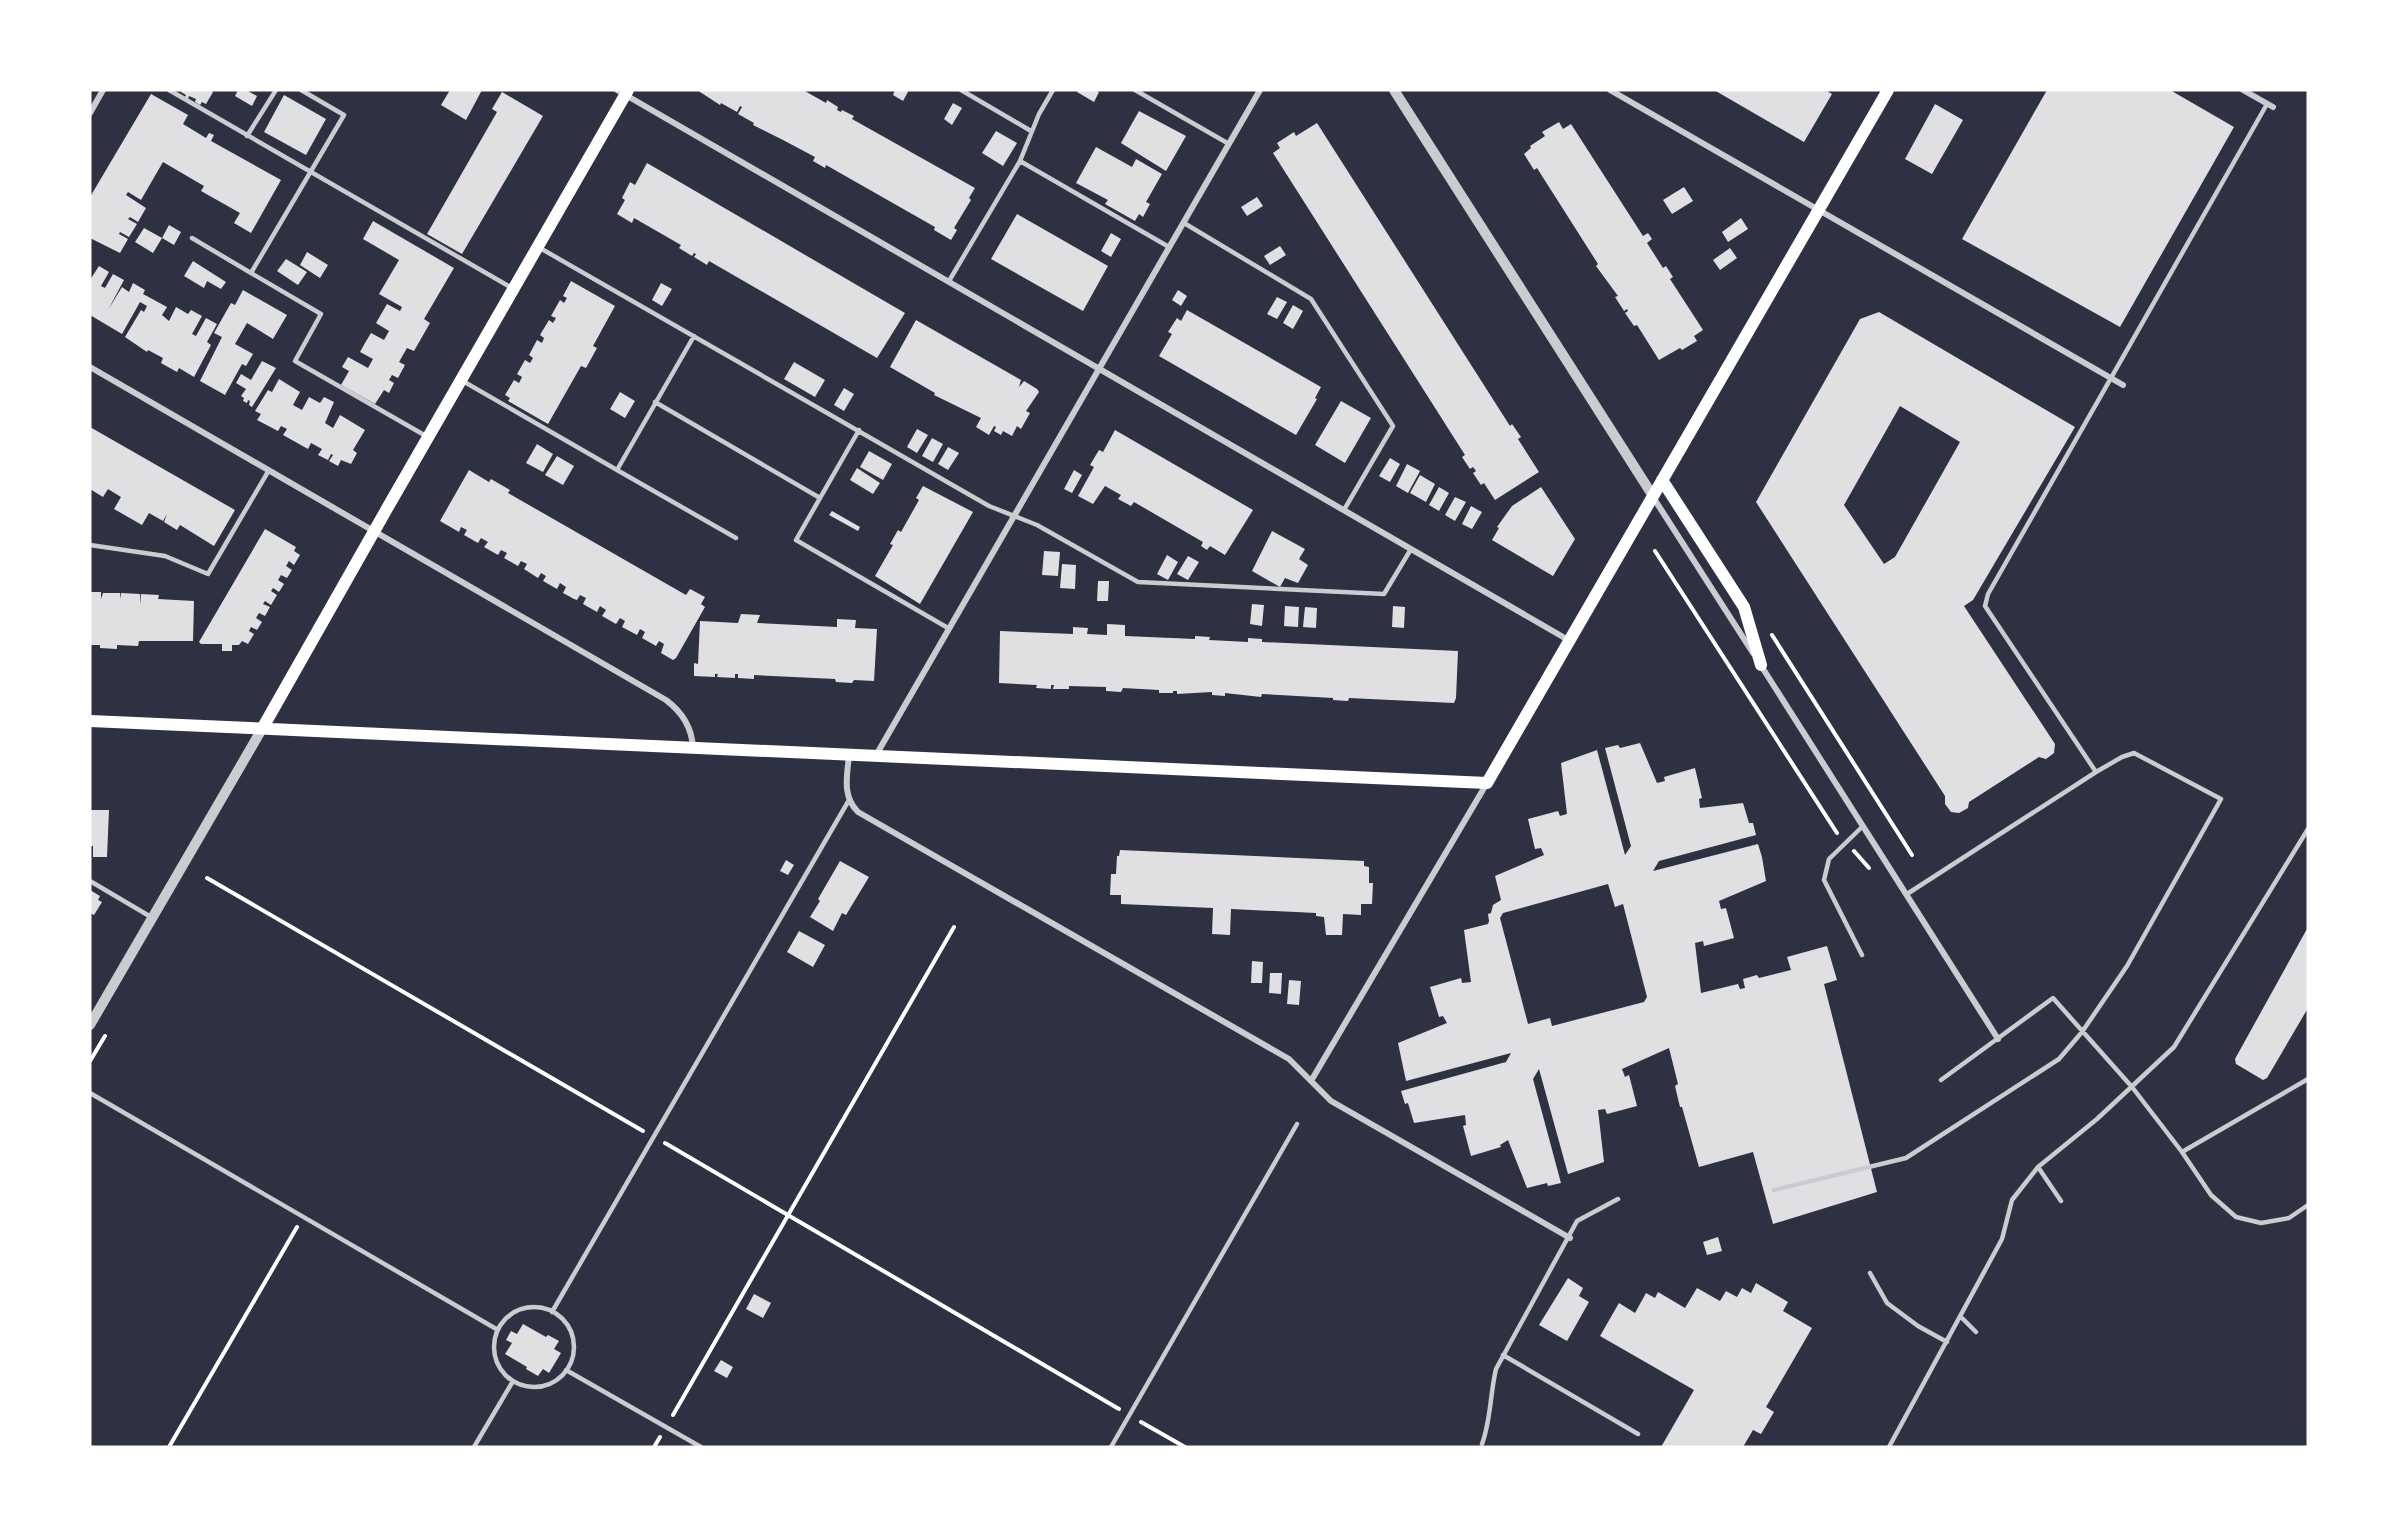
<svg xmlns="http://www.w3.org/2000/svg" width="2398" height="1537" font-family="'Work Sans',sans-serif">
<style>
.building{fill:#e0e0e3;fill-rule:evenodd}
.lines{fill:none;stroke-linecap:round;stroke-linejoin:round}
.path{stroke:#fff;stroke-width:4}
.service{stroke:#caccd0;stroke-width:4.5}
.minor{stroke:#caccd0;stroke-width:6}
.tertiary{stroke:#caccd0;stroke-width:10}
.secondary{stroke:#fff;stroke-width:12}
</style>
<rect width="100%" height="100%" fill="#2d3142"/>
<!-- building -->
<path class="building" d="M178 90H210L213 92 206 104 202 102 200 105 195 102 196 99 189 96 188 99 185 97 186 95Z
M238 90H246L257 96 252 106 235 96Z
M450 90H482L466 120 441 105Z
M697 90H803L826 103 827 100 838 107 837 110 841 112 842 110 854 116 852 119 975 188 969 198 971 200 954 228 957 230 951 240 934 230 935 227 826 165 825 168 813 161 815 157 783 140 753 125 754 123 738 114 742 107 740 106 737 112 721 103 720 105Z
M895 90H909L903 101 893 95Z
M1078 90H1095L1099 92 1094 102 1077 92Z
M1714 90H1825L1832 94 1804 142Z
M2047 90H2170L2234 127 2120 327 1962 239Z
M502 92 543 116 462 254 427 234 497 112 492 109Z
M151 94 188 115 183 124 206 138 209 133 214 135 211 141 281 180 251 233 234 223 240 213 201 191 204 186 163 162 141 200 128 192 126 195 146 208 138 222 130 217 128 219 137 224 129 237 120 232 119 234 128 239 120 253 90 238V197Z
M284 95 326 119 306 155 264 132Z
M953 103 962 108 952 125 944 119Z
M1935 104 1963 120 1932 174 1905 159Z
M1139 111 1186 136 1166 171 1121 143Z
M1559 122 1563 129 1571 124 1643 236 1648 233 1652 239 1647 243 1663 268 1666 266 1673 277 1670 279 1703 330 1694 336 1697 341 1682 350 1680 348 1659 360 1637 325 1634 326 1625 313 1628 311 1627 309 1624 311 1615 297 1618 296 1596 266 1598 264 1537 168 1534 170 1524 154 1531 148 1530 146 1545 136 1542 132Z
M1317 123 1510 426 1512 424 1521 437 1518 439 1539 472 1495 500 1484 483 1481 485 1473 473 1476 471 1473 467 1470 469 1462 457 1465 455 1273 153 1280 148 1277 143 1294 132 1296 136Z
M996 131 1017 143 1003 166 982 153Z
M1096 147 1132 167 1136 159 1162 174 1146 202 1150 204 1143 217 1139 214 1135 221 1105 204 1108 200 1076 183Z
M647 163 905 313 877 358 709 261 707 265 694 257 696 254 694 253 692 256 679 248 681 245 634 218 632 223 617 214 625 200 622 198 630 182 635 185Z
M1684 187 1693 201 1672 214 1663 200Z
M1257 197 1263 206 1247 216 1241 207Z
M1017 214 1108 266 1083 311 991 259Z
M1741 218 1748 229 1728 242 1722 232Z
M373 221 454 268 424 319 430 323 414 351 407 348 399 362 405 365 398 378 392 375 389 380 394 383 389 393 384 390 375 404 341 385 349 371 342 367 348 357 368 368 373 359 360 352 365 343 371 333 384 340 389 331 376 323 387 304 400 311 402 307 379 294 399 260 363 239Z
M169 225 181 232 174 245 162 238Z
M144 228 162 238 153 253 135 242Z
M1111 233 1121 239 1111 257 1101 251Z
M1280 246 1286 255 1270 265 1264 256Z
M1730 248 1737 258 1720 270 1713 260Z
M307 252 328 265 320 278 300 265Z
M286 259 307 272 298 285 277 271Z
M193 261 226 282 221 289 207 281 204 288 184 276Z
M99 266 109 272 101 286 105 288 113 274 124 280 108 310 122 287 129 292 133 283 145 290 143 294 167 307 162 315 169 321 176 307 188 314 191 310 202 316 192 334 196 336 206 318 217 324 207 342 211 345 194 377 179 368 177 372 161 363 163 358 148 350 147 352 125 337 141 310 144 312 147 306 140 302 122 334 90 315V280Z
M571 281 615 306 593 346 597 348 586 368 581 366 548 424 508 401 510 398 505 395 514 380 519 383 522 377 517 374 525 360 530 363 533 358 529 355 537 340 542 343 544 338 540 335 549 320 553 323 556 318 551 316 560 300 564 303 567 298 563 296Z
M661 283 672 289 662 306 652 300Z
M243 290 287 315 273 339 247 323 235 344 253 354 246 366 242 364 225 395 200 381 222 337 214 333 231 303 235 305Z
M1178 290 1187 296 1181 306 1172 300Z
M1277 297 1287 302 1277 319 1267 314Z
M1293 305 1303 311 1293 329 1283 323Z
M1187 310 1321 387 1315 398 1317 399 1296 435 1159 356 1172 334 1168 332 1177 318 1181 321Z
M1879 312 2075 427 1973 600 1964 606 2055 744 2054 753 2046 759 2039 757 1969 802 1968 808 1959 813 1951 812 1945 804V796L1756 502 1860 319ZM1900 406 1960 442 1895 557 1884 564 1844 505Z
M916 320 1021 380 1019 387 1024 381 1037 389 1039 392 1026 411 1030 413 1021 429 1017 426 1012 436 1003 431 1001 435 994 431 996 427 994 426 989 435 976 427 981 418 934 395 935 393 890 367Z
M262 361 276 368 252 407 249 405 250 401 248 400 247 403 243 401 244 398 241 396 246 389 236 383 241 374 251 380Z
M794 362 825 380 815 397 784 379Z
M279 379 300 392 293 405 302 410 309 397 320 403 324 397 334 402 325 423 333 428 340 415 365 430 353 450 357 453 351 464 341 460 338 466 329 461 333 455 331 454 328 460 318 455 322 449 311 443 308 449 283 435 287 429 281 426 278 431 257 420 261 414 255 411 268 390 272 392Z
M844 388 854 394 844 411 834 405Z
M620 392 635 401 625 418 610 409Z
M1341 401 1371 418 1345 463 1315 445Z
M90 427 235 510 214 546 180 525 177 530 164 522 167 514 163 521 149 513 142 525 114 509 121 497 108 489 103 497 90 489Z
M917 429 928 435 917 453 907 447Z
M1115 430 1253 510 1225 555 1210 546 1207 550 1201 546 1203 542 1134 502 1131 506 1118 499 1121 495 1105 486 1093 504 1078 496 1094 467 1090 465 1099 450 1103 452Z
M932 438 943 444 933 462 922 456Z
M537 444 553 454 543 472 526 463Z
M948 447 959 453 948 470 938 464Z
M869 451 892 464 883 480 860 467Z
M557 456 574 466 563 485 545 475Z
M1390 458 1400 464 1390 482 1379 476Z
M1407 464 1420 471 1408 493 1396 486Z
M857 468 880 483 873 494 850 480Z
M469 470 489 482 491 479 510 490 508 493 686 595 690 589 705 597 701 604 705 607 676 658 673 660 661 653 664 644 659 641 656 646 642 638 645 632 640 629 637 635 622 627 625 621 620 618 616 624 602 616 606 610 600 606 597 612 583 604 586 598 580 595 577 600 574 599 563 593 566 587 560 583 557 589 543 581 546 576 541 573 538 578 524 569 527 564 521 561 518 566 504 558 507 553 501 550 498 555 484 547 488 542 481 538 478 543 464 535 467 530 461 527 459 532 440 521Z
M1074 470 1082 475 1072 493 1064 489Z
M1420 475 1435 484 1426 502 1410 493Z
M923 486 973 512 920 604 875 576 893 545 890 544 898 530 901 532 919 500 916 498Z
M1439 487 1449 493 1439 511 1429 505Z
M1541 487 1575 539 1553 576 1492 540 1499 528 1497 527 1512 506Z
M1455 497 1466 502 1455 521 1445 515Z
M1471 506 1482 512 1472 529 1462 524Z
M832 511 860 527 858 531 829 515Z
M265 529 296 547 294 551 300 555 294 565 289 561 286 566 292 570 287 578 281 575 278 580 284 584 279 592 273 588 271 591 277 595 271 605 265 601 263 604 270 607 265 616 259 613 256 618 262 622 257 630 251 627 249 631 254 634 248 644 242 641 239 645H232V651H222V644H201L199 642Z
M1272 531 1305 549 1299 559 1308 565 1298 583 1285 578 1280 587 1252 571Z
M1044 551 1060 552 1058 576 1042 575Z
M1167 555 1178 562 1168 580 1157 574Z
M1188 556 1199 562 1188 580 1177 574Z
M1062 564 1076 565 1075 589 1060 588Z
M1098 581H1109L1108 601H1097Z
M90 592H101V599L103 593H120L121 599V593L140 594V605L141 594 159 595 158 599 194 601 193 641H139L138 646 117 645V649L100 648V645H90Z
M1252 604 1264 605 1262 626 1250 624Z
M1285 606 1299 607 1298 627 1284 626Z
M1393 606 1405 607 1404 628 1392 627Z
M1305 607 1317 608 1316 628 1303 627Z
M741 614 760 615 757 623 837 627V619L856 620 855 628 877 629 874 681 854 680 852 683 836 682 835 679 754 675V679L738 678V674H735V678L717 677 718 674H715V677L694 676V663L698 664 700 621 738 623Z
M1107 624 1125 625V636L1195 639V636L1210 637 1209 640 1248 642V638L1262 639V642L1458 651 1456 698 1454 703 1349 698 1348 701 1333 700V698L1262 694 1261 697 1225 693V696L1212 695V692L1177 694V691H1173V693H1159V690L1123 688 1121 692 1106 691V687L1069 686V689H1053L1054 685H1051V689L1036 688 1037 685 999 683 1000 631 1073 634V627L1088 628 1087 634 1107 635Z
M1640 743 1657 783 1665 781 1664 777 1695 768 1702 798 1699 799 1700 808 1743 803 1749 823H1753L1756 835 1659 861 1653 871 1758 844 1762 857 1766 881 1719 901 1721 909 1726 908 1734 938 1704 946 1703 941 1695 943 1701 993 1738 984 1740 989 1745 988 1743 979 1757 975 1759 978 1791 970 1787 957 1827 946 1837 980 1824 984 1877 1192 1773 1224 1753 1152 1699 1167 1682 1107H1680L1675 1086 1678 1084 1669 1048 1622 1069 1625 1077 1629 1075 1637 1106 1607 1114 1605 1109 1598 1110 1604 1162 1568 1174 1539 1069 1533 1079 1561 1183 1548 1186 1547 1183 1527 1188 1508 1140 1500 1145 1501 1147 1471 1156 1463 1126 1466 1125 1465 1115 1414 1123 1408 1103 1405 1104 1401 1091 1506 1062 1511 1053 1406 1081 1398 1043 1447 1023 1443 1016 1439 1017 1430 987 1461 978 1462 983 1471 982 1464 930 1488 924 1489 921 1488 914 1491 913 1493 905 1501 900 1495 876 1544 855 1541 848 1535 849 1528 819 1558 811 1560 816 1567 814 1561 763 1597 750 1625 855 1631 846 1605 748 1618 745 1620 748ZM1608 884 1615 907 1623 904 1647 997 1644 1002 1552 1026 1550 1018 1528 1024 1500 918 1503 913Z
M90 810H109L107 857H93V846H90Z
M1120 850 1364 861V866L1369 867V883H1373L1372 904H1361V915L1343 914 1342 935H1326L1324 917 1316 916V913L1231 909 1230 935 1212 934 1213 908 1121 904V895H1110L1111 874H1116L1117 856H1119Z
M786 860 794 865 788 875 780 871Z
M840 861 869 877 846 915 842 913 833 931 810 917 820 901 818 899Z
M90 890 100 896 98 900 102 902 94 915 90 913Z
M2308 927V1008L2267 1078 2263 1080 2236 1064 2235 1059Z
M799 931 825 945 813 967 787 952Z
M1252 961 1263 962 1262 983H1251Z
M1270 973H1282L1281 994 1269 993Z
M1289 980 1301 981 1299 1005 1287 1004Z
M1718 1237 1722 1251 1707 1255 1703 1242Z
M1568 1278 1583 1288 1579 1296 1589 1302 1567 1341 1539 1325Z
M1756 1283 1788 1302 1783 1311 1812 1328 1766 1407 1774 1412 1761 1434 1753 1430 1743 1447H1661L1694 1390 1600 1336 1619 1303 1635 1313 1646 1293 1655 1298 1658 1292 1685 1308 1697 1288 1720 1301 1726 1291 1737 1297 1742 1288 1751 1293Z
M754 1294 771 1303 763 1318 746 1309Z
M523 1324 546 1337 548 1335 559 1341 554 1349 561 1353 549 1373 543 1369 538 1376 526 1369 527 1367 505 1354 512 1343 506 1340 511 1331 517 1334Z
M721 1360 733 1367 727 1378 714 1371Z"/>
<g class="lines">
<!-- path -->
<path class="path" d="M1655 551 1837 833
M1772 635 1912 855
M1854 851 1869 868
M207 878 643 1131
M90 1061 105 1036
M665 1143 1119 1409
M673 1415 954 927
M1141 1422 1185 1447
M169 1447 297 1227
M654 1447 660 1437"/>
<!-- service -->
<path class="service" d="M169 90 512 288
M301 90 344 115 251 273 321 314 295 361 426 436
M961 90 1031 131
M1135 90 1229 144
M247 136 276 90
M1020 161 1169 247
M1184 223 1311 299 1393 426 1344 510
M192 238 251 273
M540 248 989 506 1037 525 1138 582 1384 594 1411 549
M949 281 1020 161 1039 114 1053 90
M461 380 617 470 694 336
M655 402 820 498
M859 430 796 540 948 628
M617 470 736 538
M90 545 165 556 208 574 269 470
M2096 772 1985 606 1988 594 2267 104
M90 881 151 917
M1862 955 1824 880 1829 859 1863 826
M1941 1080 2053 998 2132 1087 2182 1152 2211 1195 2236 1217 2261 1223 2289 1218 2308 1205
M90 1093 498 1330
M2182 1152 2308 1079
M2038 1167 2061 1201
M1774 1190 1906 1158 2059 1059 2082 1032 2127 966 2221 799 2134 753 2122 757 2096 772 1907 894
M1870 1273 1887 1303 1918 1326 1947 1342
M494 1347a40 40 0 1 1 80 0a40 40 0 1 1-80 0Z
M552 1312 849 800
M1961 1317 1976 1332
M1503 1355 1638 1434
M566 1370 701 1447
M1482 1444C1491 1420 1490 1394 1496 1369L1577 1221 1618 1199
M474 1447 513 1381
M1111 1447 1297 1124
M1889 1447 2002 1239 2012 1200 2038 1167 2097 1119 2174 1047 2308 829"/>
<!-- minor -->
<path class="minor" d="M617 90 1570 641
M1610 90 2123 385
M2243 90 2273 107
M90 113 103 90
M90 367 666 700C682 712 692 727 693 748
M1653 497 1753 653
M1760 664 1998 1039
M849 756C847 776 842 796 858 812L1289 1059 1331 1101 1570 1238
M875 757 1260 90
M1311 1081 1487 783"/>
<!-- tertiary -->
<path class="tertiary" d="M1394 90 1653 496
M90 1025 262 729"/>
<!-- secondary -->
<path class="secondary" d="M1662 480 1744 607 1761 665
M90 721 1487 783 1888 90
M262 729 389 505 628 90"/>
</g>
<!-- border -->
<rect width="2398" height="1537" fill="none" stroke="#ffffff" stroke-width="183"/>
</svg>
